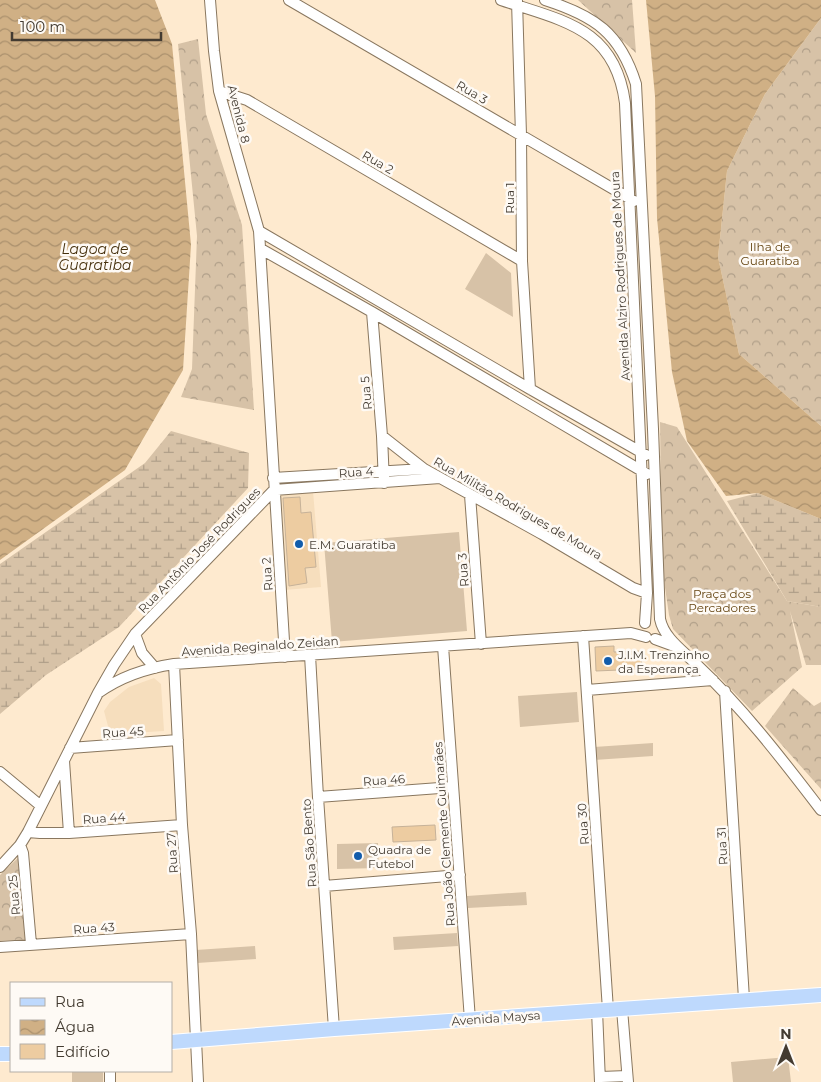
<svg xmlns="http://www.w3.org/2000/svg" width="821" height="1082" font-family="Montserrat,sans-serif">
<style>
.built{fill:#f6debd}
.grass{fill:#d7c2a7}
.forest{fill:url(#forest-crowns)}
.wetland{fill:url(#wetland-marsh)}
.water{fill:url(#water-waves)}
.building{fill:#edcca1;stroke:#c6b299}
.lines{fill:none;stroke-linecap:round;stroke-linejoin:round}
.minor-casing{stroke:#89775f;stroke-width:12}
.major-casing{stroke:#fff;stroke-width:16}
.minor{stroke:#fff;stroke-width:10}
.major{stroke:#bed9fd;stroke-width:14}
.poi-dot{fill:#125cab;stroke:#fefaf5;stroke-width:2}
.labels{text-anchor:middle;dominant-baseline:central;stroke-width:5;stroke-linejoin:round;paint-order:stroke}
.street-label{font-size:12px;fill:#433b31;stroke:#fefaf5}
.park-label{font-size:12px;fill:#654511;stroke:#fefaf5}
.poi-label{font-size:12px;fill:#433b31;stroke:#fefaf5;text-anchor:start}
.water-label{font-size:14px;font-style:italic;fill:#46300c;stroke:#fefaf5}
</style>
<defs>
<pattern id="forest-crowns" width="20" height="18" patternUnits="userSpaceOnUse" patternTransform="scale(1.25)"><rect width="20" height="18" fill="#d7c2a7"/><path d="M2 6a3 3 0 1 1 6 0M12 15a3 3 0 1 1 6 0" fill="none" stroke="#b09f89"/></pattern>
<pattern id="wetland-marsh" width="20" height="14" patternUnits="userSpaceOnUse" patternTransform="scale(1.25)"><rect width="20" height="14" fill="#d7c2a7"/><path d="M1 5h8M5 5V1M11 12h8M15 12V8" fill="none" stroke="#b09f89"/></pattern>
<pattern id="water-waves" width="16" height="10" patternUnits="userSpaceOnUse" patternTransform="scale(1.25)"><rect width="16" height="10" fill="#d0b085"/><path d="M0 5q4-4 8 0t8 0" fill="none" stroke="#aa906d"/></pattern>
</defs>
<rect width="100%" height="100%" fill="#feeacf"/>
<!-- built -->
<path class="built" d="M313 491 321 587 284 590 277 493Z
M154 678 161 684 164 731 115 734 108 726 104 711 110 702 129 687Z"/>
<!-- grass -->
<path class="grass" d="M486 253 511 273 513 317 465 289Z
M459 532 467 631 332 642 324 543Z
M577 692 579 722 520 727 518 696Z
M653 743V756L594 760V747Z
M378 843 379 868 337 869V844Z
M526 892 527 905 468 908 467 896Z
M457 933 458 946 394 950 393 937Z
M255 946 256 959 197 963 196 950Z
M788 1057 791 1082H733L731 1062Z
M72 1071H103V1082H72Z"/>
<!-- forest -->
<path class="forest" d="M578 0H632L636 53Z
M821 18V426L739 354 718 257 727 171 765 94Z
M198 39 206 114 242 225 254 410 181 397 192 369 197 236 178 44Z
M660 422 677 427 787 601 821 607V665H806L790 611 802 667 752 711 673 629 669 615 662 567Z
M793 688 814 706 821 702V789L765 726Z
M19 857 26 939 0 941V875Z"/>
<!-- wetland -->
<path class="wetland" d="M171 431 249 453 248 488 119 627 46 675 0 714V564L145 463Z
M758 493 821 519V607L787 601 727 501Z"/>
<!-- water -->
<path class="water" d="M0 0H155L172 44 191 245 183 370 125 470 0 560Z
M646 0H821V18L765 94 727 171 718 257 739 354 821 426V519L758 493 726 496 687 441 672 372 657 218 655 96Z"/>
<!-- building -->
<path class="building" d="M300 497 301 513 311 512 316 567 305 568 307 583 289 586 283 498Z
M614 646V652L641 651 642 669 596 671 595 647Z
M435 825 436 840 393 842 392 827Z"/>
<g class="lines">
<defs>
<path id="minor" d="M210 0 214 51 219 91 259 231 285 657
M289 0 634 201
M501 0C562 21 615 27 625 103L647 593 645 623
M545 0C595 16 620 33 636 84L653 429 660 619C664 638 682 650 695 663 742 707 782 759 821 810
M517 1 521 135 522 261 530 389
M219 91 247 100 522 261
M259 231 530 389 646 455
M261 249 372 312 647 474
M372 312 382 436 384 483
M382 436 424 469 542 534 633 588 647 593
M273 478 424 469
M274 490 440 478
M470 495 481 644
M135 634 142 653 155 668
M583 636 608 1010
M655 639 677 647
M443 646 470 1020
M310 655 318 797 334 1029
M174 664 182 825 191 934 198 1082
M587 690 713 680
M725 691 744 999
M98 693C120 677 147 668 174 664L631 633 646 637
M70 748 178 740
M64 761 69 833
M0 772 41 806
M318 797 453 787
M28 832 40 833H69L182 825
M20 845 23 853 31 944
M0 867 20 845 28 832 98 693 114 665 135 634 274 490
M324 886 460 875
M0 947 191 934
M622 1009 628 1082
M597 1010 600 1082
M110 1071V1082
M601 1077 627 1076"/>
<path id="major" d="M171 1042 334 1029 821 995
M0 1054H11"/>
</defs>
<!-- minor casing -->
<use href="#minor" class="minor-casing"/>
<!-- major casing -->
<use href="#major" class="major-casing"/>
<!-- minor -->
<use href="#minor" class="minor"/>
<!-- major -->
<use href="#major" class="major"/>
</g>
<!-- markers -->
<g class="poi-dot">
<circle cx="299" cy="544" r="5"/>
<circle cx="608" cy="661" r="5"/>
<circle cx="358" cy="856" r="5"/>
</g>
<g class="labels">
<!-- street labels -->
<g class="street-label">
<text transform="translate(472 92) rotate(30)">Rua 3</text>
<text transform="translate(239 114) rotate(76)">Avenida 8</text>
<text transform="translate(378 162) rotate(30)">Rua 2</text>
<text transform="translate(509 198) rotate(-90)">Rua 1</text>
<text transform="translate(620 276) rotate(-93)">Avenida Alziro Rodrigues de Moura</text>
<text transform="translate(366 393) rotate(-95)">Rua 5</text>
<text transform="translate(356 472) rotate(-4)">Rua 4</text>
<text transform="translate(518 508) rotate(30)">Rua Militão Rodrigues de Moura</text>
<text transform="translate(199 550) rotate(-46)">Rua Antônio José Rodrigues</text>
<text transform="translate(463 570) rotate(-94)">Rua 3</text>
<text transform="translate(267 574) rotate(-94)">Rua 2</text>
<text transform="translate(260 646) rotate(-4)">Avenida Reginaldo Zeidan</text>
<text transform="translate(123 732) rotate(-4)">Rua 45</text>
<text transform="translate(384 780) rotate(-4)">Rua 46</text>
<text transform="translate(104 818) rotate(-4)">Rua 44</text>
<text transform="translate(583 824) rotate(-94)">Rua 30</text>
<text transform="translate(444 834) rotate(-94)">Rua João Clemente Guimarães</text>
<text transform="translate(309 843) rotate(-94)">Rua São Bento</text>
<text transform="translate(722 846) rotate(-93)">Rua 31</text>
<text transform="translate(172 853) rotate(-94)">Rua 27</text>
<text transform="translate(14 895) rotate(-95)">Rua 25</text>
<text transform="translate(94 928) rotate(-4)">Rua 43</text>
<text transform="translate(496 1018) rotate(-4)">Avenida Maysa</text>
</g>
<!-- park labels -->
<g class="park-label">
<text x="770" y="246">Ilha de<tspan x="770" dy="14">Guaratiba</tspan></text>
<text x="722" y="593">Praça dos<tspan x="722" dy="14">Percadores</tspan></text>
</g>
<!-- poi labels -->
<g class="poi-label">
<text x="309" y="544">E.M. Guaratiba</text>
<text x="618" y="654">J.I.M. Trenzinho<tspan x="618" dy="14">da Esperança</tspan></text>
<text x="368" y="849">Quadra de<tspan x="368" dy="14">Futebol</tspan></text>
</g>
<!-- water labels -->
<g class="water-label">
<text x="95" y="249">Lagoa de<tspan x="95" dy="16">Guaratiba</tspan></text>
</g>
</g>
<!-- legend -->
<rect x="10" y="982" width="162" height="90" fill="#fefaf5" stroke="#b3aea7"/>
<rect x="20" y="998" width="25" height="8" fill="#bed9fd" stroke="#b3aea7"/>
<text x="55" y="1007" font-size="15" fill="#433b31">Rua</text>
<rect x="20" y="1020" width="25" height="15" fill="url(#water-waves)" stroke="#b3aea7"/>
<text x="55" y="1032" font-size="15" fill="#433b31">Água</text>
<rect x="20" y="1044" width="25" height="15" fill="#edcca1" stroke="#b3aea7"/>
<text x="55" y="1057" font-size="15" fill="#433b31">Edifício</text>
<!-- north arrow -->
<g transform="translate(786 1047)" stroke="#fefaf5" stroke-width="4" paint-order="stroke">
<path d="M0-4L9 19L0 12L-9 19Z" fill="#433b31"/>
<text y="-8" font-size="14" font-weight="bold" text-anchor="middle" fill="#433b31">N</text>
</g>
<!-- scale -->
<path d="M12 32v8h149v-8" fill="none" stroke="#433b31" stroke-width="2.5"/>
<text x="20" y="32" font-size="15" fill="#433b31" stroke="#fefaf5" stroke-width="4" paint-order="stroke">100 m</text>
</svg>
